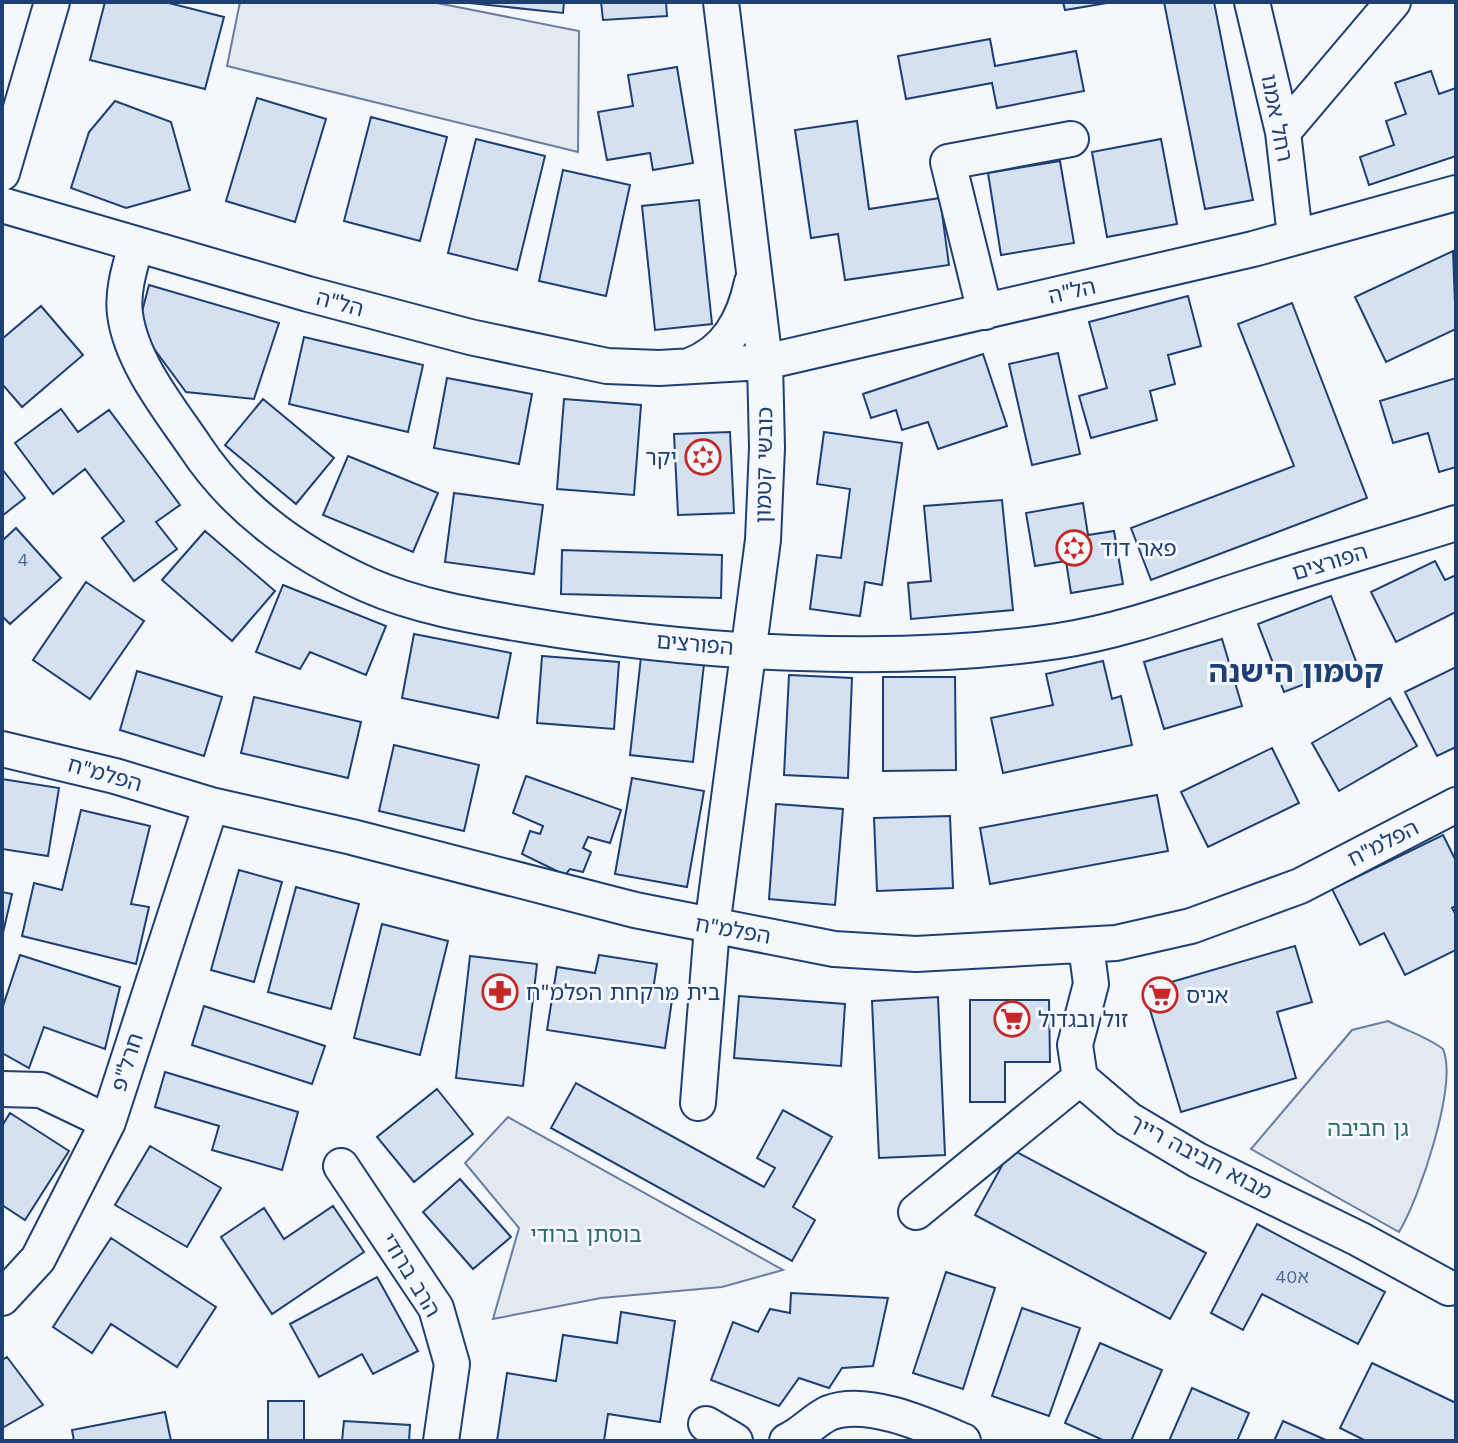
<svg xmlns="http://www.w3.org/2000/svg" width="1458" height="1443" font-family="'Work Sans','Noto Sans Hebrew',sans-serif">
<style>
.green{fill:#e3e9f0;stroke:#687fa3;stroke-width:2}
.building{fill:#d5e0f0;stroke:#1d3f73;stroke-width:2}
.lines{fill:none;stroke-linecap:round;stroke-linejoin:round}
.minor-casing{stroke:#1d3f73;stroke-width:38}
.minor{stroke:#f4f7fb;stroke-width:34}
.labels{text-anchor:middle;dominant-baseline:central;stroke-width:6;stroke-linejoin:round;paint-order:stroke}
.number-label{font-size:18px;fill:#4b6792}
.street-label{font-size:22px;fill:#1d3f73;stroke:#f4f7fb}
.poi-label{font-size:22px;fill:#1d3f73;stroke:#f4f7fb;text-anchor:start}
.park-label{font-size:22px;fill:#2c6c60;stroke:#f4f7fb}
.district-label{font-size:30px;font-weight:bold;fill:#1d3f73;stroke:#f4f7fb}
</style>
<rect width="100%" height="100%" fill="#f4f7fb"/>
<!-- green -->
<path class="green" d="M240 2H432L579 31 578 152 227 66Z
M1388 1021C1405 1030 1428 1037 1443 1049 1458 1084 1420 1197 1399 1232L1251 1149 1352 1030Z
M508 1117 783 1270 722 1287 601 1298 493 1319 519 1228 465 1163Z"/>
<!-- building -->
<path class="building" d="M105 2H165L224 17 205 89 90 60Z
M460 2H564L563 13Z
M601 2H666L667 16 603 20Z
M1063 2H1113L1065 10Z
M1164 2H1214L1253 200 1205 209Z
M990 39 995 66 1076 51 1084 91 997 108 992 83 906 99 898 56Z
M677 67 693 163 653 170 650 153 607 160 598 112 633 106 628 75Z
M1431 71 1439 94 1456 88V156L1369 185 1360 157 1394 145 1386 121 1406 114 1395 83Z
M257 98 326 119 295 222 226 201Z
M115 101 171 122 190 190 126 208 71 188 89 132Z
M371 117 447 137 420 241 344 221Z
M857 121 869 209 940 198 949 265 845 280 838 234 811 238 795 130Z
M476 139 545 156 517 270 448 253Z
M1161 139 1177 224 1107 237 1092 152Z
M1060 161 1074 243 1001 255 988 173Z
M563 170 630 185 606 296 539 281Z
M699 200 712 324 655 330 642 206Z
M1453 251 1456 329 1386 362 1355 297Z
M149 285 279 323 254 399 186 392 138 327Z
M1188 296 1201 346 1168 355 1175 384 1150 391 1157 420 1091 438 1079 396 1107 388 1089 322Z
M1292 303 1367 498 1151 580 1131 528 1294 466 1238 324Z
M41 306 83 355 22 407 2 384V339Z
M304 337 423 365 408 432 289 404Z
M1058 353 1080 454 1032 465 1009 364Z
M983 354 1007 426 938 449 928 422 902 430 896 410 871 418 863 394Z
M447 378 532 394 519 464 434 448Z
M1456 378V467L1439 472 1428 433 1393 443 1380 401Z
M263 399 334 458 296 504 225 445Z
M564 399 641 405 634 495 557 489Z
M61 409 78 432 109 410 180 505 156 522 177 549 134 581 102 538 124 521 85 469 53 494 15 443Z
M730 432 734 513 678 515 674 434Z
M824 432 902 443 882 585 865 582 860 616 810 609 817 555 841 558 850 489 817 484Z
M348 456 438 493 413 552 323 515Z
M2 469 25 498 2 516Z
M454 493 543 505 534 574 445 562Z
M1002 500 1013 610 911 619 908 583 931 581 924 506Z
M1083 503 1088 535 1114 531 1123 584 1071 593 1066 561 1035 566 1026 513Z
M16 528 61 578 10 624 2 616V541Z
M205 531 275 591 232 641 162 580Z
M562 550 722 555 721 598 561 594Z
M1435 561 1445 580 1456 575V612L1396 642 1371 592Z
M86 582 144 621 90 699 33 660Z
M283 585 386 626 366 675 310 652 300 669 256 652Z
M1331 596 1357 664 1284 692 1258 624Z
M414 634 511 653 498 718 402 698Z
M1222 639 1242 706 1164 729 1144 662Z
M542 656 619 662 614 729 537 723Z
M641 657 704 664 693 762 630 755Z
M1103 661 1112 699 1121 696 1132 745 1003 773 991 718 1053 705 1046 674Z
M1456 667V747L1437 756 1405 692Z
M137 671 222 697 204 756 120 730Z
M789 675 852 678 848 778 784 775Z
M883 677H955L956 770 883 771Z
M254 697 361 722 348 778 241 753Z
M1390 698 1417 746 1339 791 1312 743Z
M394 745 479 765 464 831 379 811Z
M1272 748 1299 803 1208 847 1181 792Z
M526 776 621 810 610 843 588 837 583 848 591 852 583 872 570 869 565 875 522 854 530 831 540 834 543 826 513 813Z
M632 778 704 791 687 887 615 874Z
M2 779 59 788 48 856 2 849Z
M1157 795 1168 851 990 884 980 828Z
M776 804 843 809 835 905 769 899Z
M81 810 150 826 131 904 149 907 136 964 22 936 34 883 62 890Z
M950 816 953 888 877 891 874 818Z
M1443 835 1456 861V906L1452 908 1456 915V950L1405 975 1384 933 1360 945 1332 889Z
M239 870 282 882 254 982 211 970Z
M296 887 359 904 331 1009 268 992Z
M2 892 12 894 2 937Z
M382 924 448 941 420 1055 354 1038Z
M1295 946 1312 1002 1277 1012 1296 1078 1181 1112 1144 990Z
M20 955 120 987 105 1049 44 1027 29 1068 2 1053V1009Z
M599 955 657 964 653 990 673 993 665 1048 547 1030 557 967 595 973Z
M470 956 537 964 523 1086 456 1078Z
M739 996 845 1004 841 1066 734 1058Z
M938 997 945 1155 879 1158 872 1001Z
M970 1000H1049L1050 1062H1005V1102H970Z
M204 1006 325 1046 312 1084 192 1045Z
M165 1072 298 1112 282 1170 212 1150 219 1126 155 1107Z
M576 1083 764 1187 775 1168 757 1158 783 1110 832 1137 793 1207 815 1220 792 1261 551 1128Z
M437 1089 473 1134 414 1182 377 1137Z
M10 1113 69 1151 25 1220 2 1205V1126Z
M150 1146 221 1188 187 1247 115 1205Z
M1011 1149 1206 1253 1170 1319 975 1215Z
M460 1179 511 1237 473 1269 423 1212Z
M333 1206 364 1252 272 1314 221 1237 264 1208 284 1239Z
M1257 1224 1385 1292 1358 1344 1262 1294 1243 1330 1211 1313Z
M111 1238 216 1307 177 1367 111 1324 92 1353 53 1327Z
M946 1272 995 1288 963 1389 913 1373Z
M377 1277 418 1351 373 1374 362 1354 319 1377 290 1324Z
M791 1293 888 1298 873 1366 842 1368 829 1388 799 1378 779 1406 711 1380 733 1322 758 1332 770 1309 790 1313Z
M1022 1308 1080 1328 1049 1416 992 1396Z
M621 1312 675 1321 660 1422 608 1414 604 1441H497L507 1373 556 1381 563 1335 617 1343Z
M1100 1343 1162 1370 1131 1441H1105L1065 1423Z
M7 1357 43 1405 2 1428V1360Z
M1372 1363 1456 1403V1441H1366L1340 1428Z
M1192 1388 1249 1413 1237 1441H1169Z
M268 1401H304V1441H268Z
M165 1412 171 1441H74L72 1430Z
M344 1421 410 1425 409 1441H342Z
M1283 1421 1328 1441H1274Z"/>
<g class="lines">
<defs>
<path id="minor" d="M1252 2 1283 132 1295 236
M1283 132 1393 2
M2 173 52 2
M2 205 308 294 470 337 607 366 659 368 765 362 1253 249 1456 193
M136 245C130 267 122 291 125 314 131 361 168 407 194 445 235 508 299 554 368 585 418 607 474 616 527 625 696 653 888 666 1058 641 1123 631 1184 608 1246 588 1316 565 1386 545 1456 523
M985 312 948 162 1071 139
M689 366C727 352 744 320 752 282
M2 749 115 776 211 805 352 837 635 910 834 949 916 954 1116 943 1191 926 1300 886 1456 805
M1086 946 1091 984 1075 1045 1080 1078 1128 1119 1197 1160 1359 1239 1449 1288
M2 1089 41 1090 108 1122
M698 1103 712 927 763 540 767 448 765 362 721 2
M341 1166 436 1308 452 1364 441 1441
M916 1212 1080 1078
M2 1298 38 1259 108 1122 211 805
M706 1424 735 1441
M787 1441C803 1434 814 1420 829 1413 867 1398 928 1426 963 1441"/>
</defs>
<!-- minor casing -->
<use href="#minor" class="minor-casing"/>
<!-- minor -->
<use href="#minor" class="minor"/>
</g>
<!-- icons -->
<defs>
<symbol id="synagogue-ring" viewBox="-11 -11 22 22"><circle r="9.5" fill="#f4f7fb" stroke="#c62828" stroke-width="1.5"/><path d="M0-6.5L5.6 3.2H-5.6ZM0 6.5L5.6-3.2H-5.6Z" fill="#c62828"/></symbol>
<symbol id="pharmacy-ring" viewBox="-11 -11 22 22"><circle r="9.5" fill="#f4f7fb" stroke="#c62828" stroke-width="1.5"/><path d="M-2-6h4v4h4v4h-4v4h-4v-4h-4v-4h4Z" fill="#c62828"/></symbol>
<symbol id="supermarket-ring" viewBox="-11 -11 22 22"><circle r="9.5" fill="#f4f7fb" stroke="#c62828" stroke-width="1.5"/><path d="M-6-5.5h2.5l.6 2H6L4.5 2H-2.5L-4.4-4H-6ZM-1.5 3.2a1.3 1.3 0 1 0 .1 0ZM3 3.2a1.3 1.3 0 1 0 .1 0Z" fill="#c62828"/></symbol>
</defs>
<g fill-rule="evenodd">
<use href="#synagogue-ring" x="683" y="437" width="40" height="40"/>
<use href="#synagogue-ring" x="1054" y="528" width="40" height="40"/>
<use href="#pharmacy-ring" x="480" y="972" width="40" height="40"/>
<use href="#supermarket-ring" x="1140" y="975" width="40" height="40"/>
<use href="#supermarket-ring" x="992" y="999" width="40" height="40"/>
</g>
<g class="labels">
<!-- number labels -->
<g class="number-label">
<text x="23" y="559">4</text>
<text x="1292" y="1276">40א</text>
</g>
<!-- street labels -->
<g class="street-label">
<text transform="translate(1277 118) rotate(79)">רחל אמנו</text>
<text transform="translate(1072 291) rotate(-13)">הל"ה</text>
<text transform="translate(340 303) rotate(15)">הל"ה</text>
<text transform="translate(764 465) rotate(-89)">כובשי קטמון</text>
<text transform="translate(1330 562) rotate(-17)">הפורצים</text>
<text transform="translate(695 644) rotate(5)">הפורצים</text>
<text transform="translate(105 774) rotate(16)">הפלמ"ח</text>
<text transform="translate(1383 843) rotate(-27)">הפלמ"ח</text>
<text transform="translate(733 930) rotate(10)">הפלמ"ח</text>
<text transform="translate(127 1062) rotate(-72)">חרל"פ</text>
<text transform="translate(1201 1157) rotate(28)">מבוא חביבה רייך</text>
<text transform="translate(411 1275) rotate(59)">הרב ברודי</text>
</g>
<!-- poi labels -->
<g class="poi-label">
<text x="677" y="457" text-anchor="end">יקר</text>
<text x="1100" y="548">פאר דוד</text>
<text x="526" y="992">בית מרקחת הפלמ"ח</text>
<text x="1186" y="995">אניס</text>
<text x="1038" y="1019">זול ובגדול</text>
</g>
<!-- park labels -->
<g class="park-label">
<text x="1368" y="1128">גן חביבה</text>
<text x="586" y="1234">בוסתן ברודי</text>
</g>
<!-- district labels -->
<g class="district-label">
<text x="1296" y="671">קטמון הישנה</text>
</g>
</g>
<!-- border -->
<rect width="1458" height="1443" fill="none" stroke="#1d3f73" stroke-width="8"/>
</svg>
